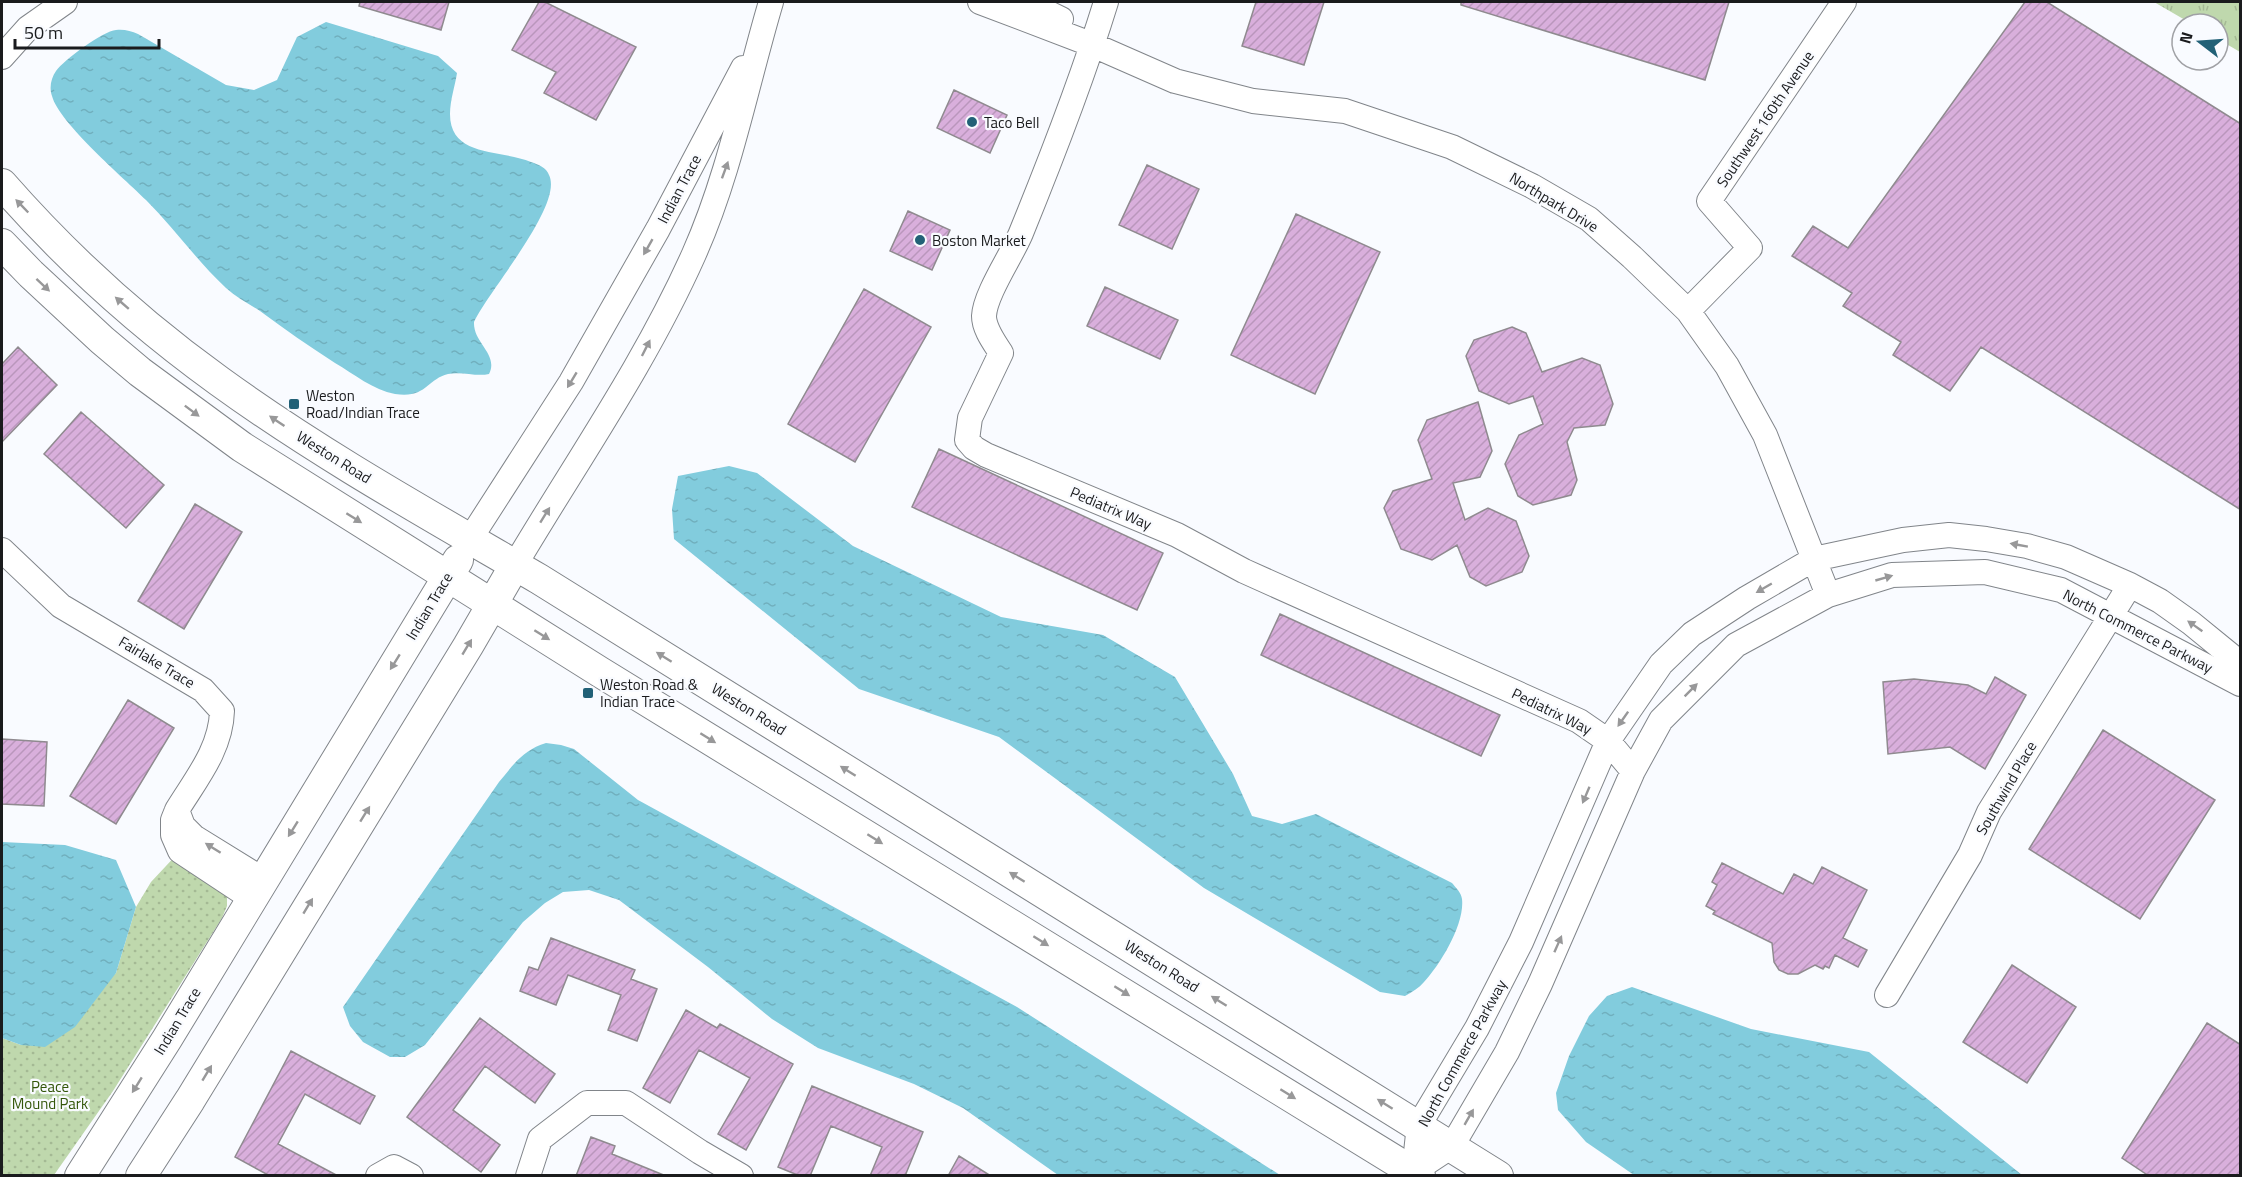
<svg xmlns="http://www.w3.org/2000/svg" width="2242" height="1177" font-family="'Titillium Web',sans-serif">
<style>
.grass{fill:url(#grass-tufts)}
.park{fill:url(#park-dots)}
.water{fill:url(#water-ripples)}
.building{fill:url(#building-hatch);stroke:#8f8a8f;stroke-width:1.5}
.lines{fill:none;stroke-linecap:round;stroke-linejoin:round}
.minor-casing{stroke:#81858a;stroke-width:26}
.major-casing{stroke:#81858a;stroke-width:32}
.minor{stroke:#fff;stroke-width:24}
.major{stroke:#fff;stroke-width:30}
.oneway{fill:#989899}
.poi-dot{fill:#226177;stroke:#f9fbff;stroke-width:2}
.labels{text-anchor:middle;dominant-baseline:central;stroke-width:4.5;stroke-linejoin:round;paint-order:stroke}
.street-label{font-size:15px;fill:#1a1b1d;stroke:#f9fbff}
.poi-label{font-size:15px;fill:#1a1b1d;stroke:#f9fbff;text-anchor:start}
.park-label{font-size:15px;fill:#33560a;stroke:#f9fbff}
</style>
<defs>
<pattern id="grass-tufts" width="24" height="20" patternUnits="userSpaceOnUse" patternTransform="scale(1.5)"><rect width="24" height="20" fill="#bfd8ad"/><path d="M3 7l-1-3M5 7V3M7 7l1-3M15 17l-1-3M17 17v-4M19 17l1-3" fill="none" stroke="#a4b994"/></pattern>
<pattern id="park-dots" width="8" height="8" patternUnits="userSpaceOnUse" patternTransform="scale(1.5)"><rect width="8" height="8" fill="#bfd8ad"/><path d="M2 2h.1M6 6h.1" fill="none" stroke="#a4b994" stroke-width="1.8" stroke-linecap="round"/></pattern>
<pattern id="water-ripples" width="26" height="14" patternUnits="userSpaceOnUse" patternTransform="scale(1.5)"><rect width="26" height="14" fill="#82ccdd"/><path d="M2 4q2-2 4 0t4 0M15 11q2-2 4 0t4 0" fill="none" stroke="#70afbd"/></pattern>
<pattern id="building-hatch" width="6" height="6" patternUnits="userSpaceOnUse" patternTransform="scale(1.5)"><rect width="6" height="6" fill="#d9afdc"/><path d="M-1 1l2-2M0 6l6-6M5 7l2-2" fill="none" stroke="#ba96bc"/></pattern>
</defs>
<rect width="100%" height="100%" fill="#f9fbff"/>
<!-- grass -->
<path class="grass" d="M2154 2H2240V52L2218 39V24H2192Z"/>
<!-- park -->
<path class="park" d="M180 851 227 895V906L222 918 113 1091 54 1175H2V1038L21 1045 116 973 136 907 151 882Z"/>
<!-- water -->
<path class="water" d="M326 22 438 56 457 73C455 86 450 100 450 114 450 158 501 149 531 162 539 165 546 167 549 175 564 205 488 291 474 322 473 343 499 354 489 374 476 377 462 371 448 374 427 379 426 399 395 394 373 390 354 374 335 363 309 346 284 329 260 311 249 304 236 297 226 288 197 261 174 228 146 200 125 179 59 123 52 96 49 88 51 78 56 71 64 60 103 31 116 30 124 29 131 31 138 34L226 85 254 90 277 80 297 37Z
M729 466 757 473 853 546 1001 617 1103 635 1175 677 1233 774 1252 816 1282 824 1316 814 1452 883C1456 888 1461 892 1462 899 1465 924 1440 965 1424 982 1419 988 1412 992 1405 996L1380 992 1204 888 999 737 859 689 674 539 672 509 678 476Z
M546 743 561 745 574 749 638 800 1017 1007 1280 1175H1058L963 1108 914 1084 818 1048 772 1019 708 967 619 900 589 890 563 892 545 903 523 922 425 1045 405 1057H390L363 1042 350 1026 343 1007 499 782C514 764 523 750 546 743Z
M2 842 65 845 116 860 136 907 116 973 75 1027 45 1047 21 1045 2 1038Z
M1632 987 1751 1029 1869 1052 2022 1175H1634L1586 1142 1558 1110 1556 1093 1569 1056 1589 1016 1607 996Z"/>
<!-- building -->
<path class="building" d="M360 2H449L441 30 359 6Z
M539 2H545L636 47 596 120 544 93 556 72 512 50Z
M1256 2H1324L1304 65 1242 46Z
M1461 2H1729L1705 80 1461 5Z
M2025 2H2047L2241 124V510L1981 347 1950 391 1893 355 1901 342 1843 306 1852 293 1792 256 1813 226 1848 248Z
M954 90 1007 115 990 153 937 128Z
M1147 165 1199 189 1172 249 1119 225Z
M908 211 950 230 932 270 890 251Z
M1296 214 1380 252 1315 394 1231 355Z
M1105 287 1178 320 1160 359 1087 326Z
M864 289 931 327 855 462 788 424Z
M1512 327 1526 333 1542 372 1582 358 1600 365 1613 404 1605 425 1574 428 1567 442 1577 480 1571 495 1533 505 1518 496 1505 464 1519 435 1543 424 1533 396 1509 404 1479 391 1466 356 1474 340Z
M18 347 57 385 2 442V364Z
M1478 402 1492 451 1480 477 1453 483 1465 520 1488 508 1516 521 1529 556 1522 572 1486 586 1470 577 1457 545 1432 560 1401 549 1384 508 1393 491 1432 479 1418 440 1427 420Z
M81 412 164 485 126 528 44 454Z
M939 449 1163 553 1137 610 912 507Z
M195 504 242 532 184 629 138 601Z
M1280 614 1500 715 1481 756 1261 655Z
M1995 677 2026 695 1985 769 1950 747 1888 754 1883 682 1914 679 1942 682 1968 685 1986 694Z
M128 700 174 728 116 824 70 796Z
M2103 730 2215 800 2140 919 2029 849Z
M2 739 47 742 44 806 2 804Z
M1722 863 1783 894 1794 874 1813 884 1822 867 1867 890 1843 938 1867 950 1858 967 1835 955 1829 968 1825 966 1823 969 1815 965 1798 974H1788L1779 970 1774 962 1772 943 1713 914 1715 911 1706 906 1717 885 1712 882Z
M551 938 635 970 631 979 657 989 637 1041 608 1030 621 995 568 975 556 1005 520 991 529 967 538 970Z
M2012 965 2076 1007 2027 1083 1963 1042Z
M686 1010 717 1028 720 1024 793 1064 746 1150 718 1134 750 1078 699 1050 670 1103 643 1088Z
M480 1018 555 1074 535 1103 485 1066 453 1110 500 1145 481 1172 407 1117Z
M2207 1023 2241 1045V1176H2149L2122 1158Z
M291 1051 375 1096 360 1124 305 1094 278 1144 338 1176H270L235 1157Z
M812 1086 923 1132 905 1176H870L882 1147 831 1126 810 1176H800L778 1167Z
M591 1137 615 1146 612 1154 666 1176H576Z
M959 1156 991 1176H948Z"/>
<g class="lines">
<defs>
<path id="minor" d="M980 2 1093 45 1175 81 1253 101 1345 111 1452 147 1532 186 1589 219 1632 257 1688 311 1727 366 1765 435 1828 595
M1026 2 1061 19
M1106 2C1082 80 1052 157 1021 233 1012 255 985 294 984 316 984 329 994 342 1001 353L970 418 967 440 974 448 986 455 1177 535 1244 571 1579 721 1608 741 1633 771
M2 57 28 28 65 2
M1688 311 1750 248 1709 201 1844 2
M470 539 571 382 658 229 743 68
M2 550 61 606 203 690 222 711C221 749 196 779 177 810
M515 565C576 462 645 364 694 254 730 173 746 86 771 2
M251 898 180 851 173 835V820L177 810 183 826 194 837 262 879
M1887 995 1970 855 1989 812 2130 585
M1414 1171 1419 1125 1477 1028 1521 942 1608 741 1661 664 1692 634 1747 598 1814 559 1903 540 1949 535 1986 539 2027 546 2066 557 2130 585 2160 601 2191 623 2240 663
M1414 1171 1452 1146 1507 1052 1540 984 1633 771 1661 720 1736 645 1828 595 1892 575 1985 572 2061 590 2240 684
M378 1176 394 1167 411 1176
M528 1176 540 1139 587 1103H626L700 1152 741 1176"/>
<path id="major" d="M2 184C66 257 140 324 219 381 321 455 431 516 539 579L1498 1176
M2 244 31 274 102 340 140 372 242 447 600 672 1420 1176
M80 1176 167 1039 458 560
M141 1176 190 1100 468 646 515 565"/>
</defs>
<!-- minor casing -->
<use href="#minor" class="minor-casing"/>
<!-- major casing -->
<use href="#major" class="major-casing"/>
<!-- minor -->
<use href="#minor" class="minor"/>
<!-- major -->
<use href="#major" class="major"/>
</g>
<!-- one-way arrows -->
<defs><path id="oneway-solid" d="M-6-.8H1V-3.2L6.5 0L1 3.2V.8H-6Z" transform="scale(1.5)"/></defs>
<g class="oneway">
<use href="#oneway-solid" transform="translate(725 170) rotate(-70)"/>
<use href="#oneway-solid" transform="translate(22 206) rotate(-134)"/>
<use href="#oneway-solid" transform="translate(648 247) rotate(120)"/>
<use href="#oneway-solid" transform="translate(43 285) rotate(43)"/>
<use href="#oneway-solid" transform="translate(122 303) rotate(-139)"/>
<use href="#oneway-solid" transform="translate(646 348) rotate(-63)"/>
<use href="#oneway-solid" transform="translate(572 380) rotate(121)"/>
<use href="#oneway-solid" transform="translate(192 411) rotate(37)"/>
<use href="#oneway-solid" transform="translate(277 421) rotate(-146)"/>
<use href="#oneway-solid" transform="translate(545 515) rotate(-58)"/>
<use href="#oneway-solid" transform="translate(354 518) rotate(32)"/>
<use href="#oneway-solid" transform="translate(2019 545) rotate(-170)"/>
<use href="#oneway-solid" transform="translate(1884 578) rotate(-16)"/>
<use href="#oneway-solid" transform="translate(1764 588) rotate(150)"/>
<use href="#oneway-solid" transform="translate(2195 626) rotate(-145)"/>
<use href="#oneway-solid" transform="translate(542 635) rotate(32)"/>
<use href="#oneway-solid" transform="translate(467 647) rotate(-59)"/>
<use href="#oneway-solid" transform="translate(664 657) rotate(-148)"/>
<use href="#oneway-solid" transform="translate(395 662) rotate(122)"/>
<use href="#oneway-solid" transform="translate(1691 690) rotate(-45)"/>
<use href="#oneway-solid" transform="translate(1623 719) rotate(125)"/>
<use href="#oneway-solid" transform="translate(708 738) rotate(32)"/>
<use href="#oneway-solid" transform="translate(848 771) rotate(-148)"/>
<use href="#oneway-solid" transform="translate(1586 795) rotate(113)"/>
<use href="#oneway-solid" transform="translate(365 814) rotate(-58)"/>
<use href="#oneway-solid" transform="translate(293 829) rotate(122)"/>
<use href="#oneway-solid" transform="translate(875 839) rotate(32)"/>
<use href="#oneway-solid" transform="translate(213 848) rotate(-148)"/>
<use href="#oneway-solid" transform="translate(1017 877) rotate(-148)"/>
<use href="#oneway-solid" transform="translate(308 906) rotate(-59)"/>
<use href="#oneway-solid" transform="translate(1041 941) rotate(32)"/>
<use href="#oneway-solid" transform="translate(1558 944) rotate(-66)"/>
<use href="#oneway-solid" transform="translate(1122 991) rotate(32)"/>
<use href="#oneway-solid" transform="translate(1219 1001) rotate(-148)"/>
<use href="#oneway-solid" transform="translate(207 1073) rotate(-59)"/>
<use href="#oneway-solid" transform="translate(137 1085) rotate(122)"/>
<use href="#oneway-solid" transform="translate(1288 1094) rotate(32)"/>
<use href="#oneway-solid" transform="translate(1385 1104) rotate(-148)"/>
<use href="#oneway-solid" transform="translate(1469 1117) rotate(-60)"/>
</g>
<!-- markers -->
<g class="poi-dot">
<circle cx="972" cy="122" r="6"/>
<circle cx="920" cy="240" r="6"/>
<rect x="288" y="398" width="12" height="12" rx="3"/>
<rect x="582" y="687" width="12" height="12" rx="3"/>
</g>
<g class="labels">
<!-- street labels -->
<g class="street-label">
<text transform="translate(1765 119) rotate(-56)">Southwest 160th Avenue</text>
<text transform="translate(679 189) rotate(-62)">Indian Trace</text>
<text transform="translate(1554 202) rotate(31)">Northpark Drive</text>
<text transform="translate(334 457) rotate(32)">Weston Road</text>
<text transform="translate(1111 508) rotate(23)">Pediatrix Way</text>
<text transform="translate(429 606) rotate(-59)">Indian Trace</text>
<text transform="translate(2138 631) rotate(27)">North Commerce Parkway</text>
<text transform="translate(157 662) rotate(31)">Fairlake Trace</text>
<text transform="translate(749 709) rotate(32)">Weston Road</text>
<text transform="translate(1552 711) rotate(26)">Pediatrix Way</text>
<text transform="translate(2006 788) rotate(-60)">Southwind Place</text>
<text transform="translate(1162 966) rotate(32)">Weston Road</text>
<text transform="translate(177 1021) rotate(-59)">Indian Trace</text>
<text transform="translate(1462 1053) rotate(-61)">North Commerce Parkway</text>
</g>
<!-- poi labels -->
<g class="poi-label">
<text x="984" y="122">Taco Bell</text>
<text x="932" y="240">Boston Market</text>
<text x="306" y="395">Weston<tspan x="306" dy="17">Road/Indian Trace</tspan></text>
<text x="600" y="684">Weston Road &amp;<tspan x="600" dy="17">Indian Trace</tspan></text>
</g>
<!-- park labels -->
<g class="park-label">
<text x="50" y="1086">Peace<tspan x="50" dy="17">Mound Park</tspan></text>
</g>
</g>
<!-- border -->
<rect width="2242" height="1177" fill="none" stroke="#1a1b1d" stroke-width="6"/>
<!-- north arrow -->
<g transform="translate(2200 42) rotate(287)"><circle r="28" fill="#f9fbff" stroke="#a0a1a5" stroke-width="1.5"/>
<path d="M0-4.5L10 22L0 15L-10 22Z" fill="#226177"/>
<text y="-9" font-size="16" font-weight="bold" text-anchor="middle" fill="#1a1b1d">N</text>
</g>
<!-- scale -->
<path d="M15 39v9h144v-9" fill="none" stroke="#1a1b1d" stroke-width="3"/>
<text x="24" y="39" font-size="18" fill="#1a1b1d" stroke="#f9fbff" stroke-width="4.5" paint-order="stroke">50 m</text>
</svg>
